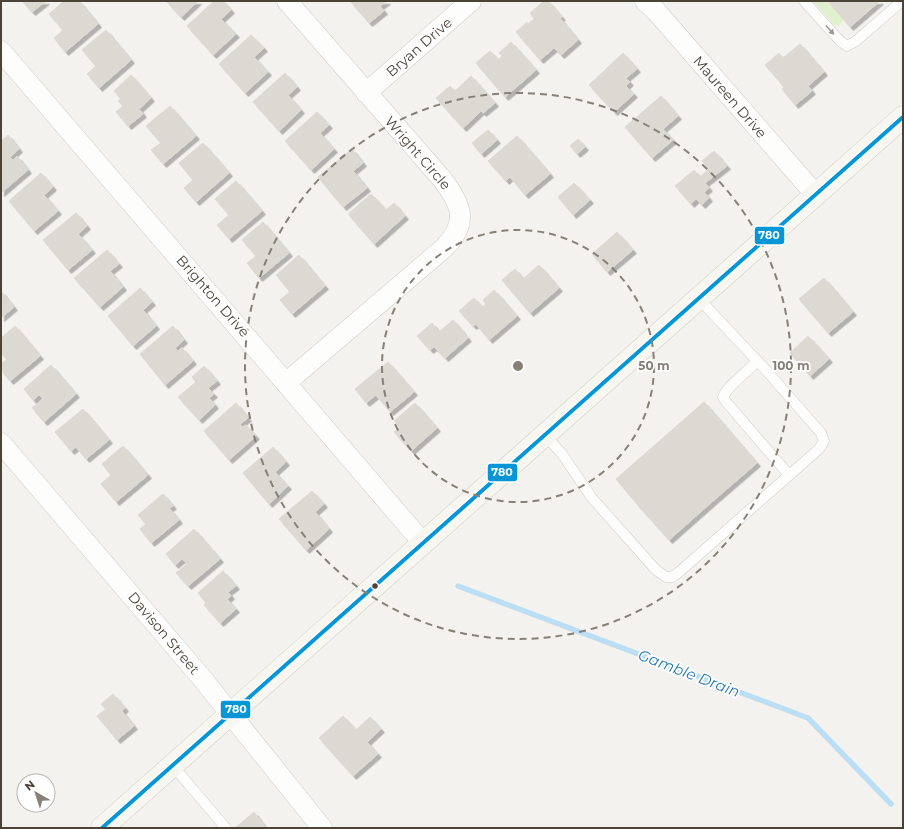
<svg xmlns="http://www.w3.org/2000/svg" width="904" height="829" font-family="Montserrat,sans-serif">
<style>
.green{fill:#e1f0cc}
.lines{fill:none;stroke-linecap:round;stroke-linejoin:round}
.stream{stroke:#bbdef4;stroke-width:5.5}
.building{fill:#dcd9d3;stroke:#dcd9d3;filter:url(#shadow)}
.service-casing{stroke:#d0cdc8;stroke-width:11}
.minor-casing{stroke:#d0cdc8;stroke-width:21}
.secondary-casing{stroke:#d3cfc4;stroke-width:23}
.service{stroke:#fdfdfc;stroke-width:10}
.minor{stroke:#fdfdfc;stroke-width:20}
.secondary{stroke:#f7f6f1;stroke-width:22}
.bus-1-casing{stroke:#fff;stroke-width:7}
.bus-1{stroke:#0696d7;stroke-width:4}
.oneway{fill:#9c9790}
.ring{fill:none;stroke:#868077;stroke-width:2;stroke-dasharray:7 5}
.bus-dot{fill:#4c4337;stroke:#fff;stroke-width:1.5}
.labels{text-anchor:middle;dominant-baseline:central;stroke-width:3.5;stroke-linejoin:round;paint-order:stroke}
.street-label{font-size:14px;fill:#4c4337;stroke:#fff}
.water-label{font-size:15px;font-style:italic;fill:#2277b2;stroke:#fff}
.centre{fill:#868077;stroke:#fff;stroke-width:2}
.ring-label{font-size:12px;text-anchor:middle;font-weight:bold;fill:#868077;stroke:#fff;stroke-width:3.5;stroke-linejoin:round;paint-order:stroke}
.line-badge{stroke:#fff;stroke-width:1.5}
.badge-label{font-size:11px;text-anchor:middle;font-weight:bold;fill:#fff}
</style>
<defs>
<filter id="shadow"><feDropShadow dx="3.5" dy="3.5" stdDeviation="0" flood-color="#0004"/></filter>
</defs>
<rect width="100%" height="100%" fill="#f3f2ee"/>
<!-- green -->
<path class="green" d="M813 1H828L844 20 838 26 834 25Z"/>
<g class="lines">
<!-- stream -->
<path class="stream" d="M458 586 808 718 891 804"/>
</g>
<!-- building -->
<path class="building" d="M22 1H46L32 12Z
M64 1H79L98 24 65 52 54 38 63 30 49 14Z
M166 1H198L181 17Z
M214 1H223L231 10 221 19 236 34 213 55 187 26Z
M350 1H387L380 6 384 11 369 23Z
M544 1H548L562 17 560 18 578 40 561 55 554 48 540 60 516 32 527 22 528 24 534 19 530 13Z
M828 1H880L850 27Z
M106 30 131 60 99 88 87 74 96 66 82 50Z
M251 35 264 48 254 57 268 72 245 93 219 64Z
M511 42 536 70 505 97 476 63 490 51 498 60 502 56 499 53Z
M800 44 824 72 808 86 812 91 795 105 782 89 784 87 765 65 779 53 783 58Z
M623 53 637 69 626 78 630 82 626 86 634 94 614 112 589 85Z
M285 73 297 87 288 95 301 110 279 131 253 102Z
M131 75 151 98 139 109 143 114 128 126 116 112 123 106 118 101 121 99 114 91Z
M471 76 495 103 483 113 481 111 463 128 436 98 450 86 455 91Z
M661 96 678 116 663 129 673 140 652 158 625 127Z
M170 106 196 136 163 164 151 150 161 143 146 126Z
M317 112 329 125 320 133 334 149 311 170 285 141Z
M488 130 497 140 481 154 472 143Z
M8 135 19 149 10 157 13 160 17 156 28 170 1 193V141Z
M517 136 550 174 525 195 510 177 506 181 488 161Z
M578 139 585 147 577 154 570 146Z
M203 143 229 173 196 202 184 188 193 180 179 163Z
M352 149 363 163 353 171 367 188 343 207 318 177Z
M714 151 727 166 705 183 709 188 704 192 709 198 702 205 696 199 691 204 675 186 694 170 700 177 709 169 702 161Z
M41 173 53 187 44 195 58 211 34 231 9 201Z
M236 181 262 211 229 239 217 225 229 215 215 199Z
M574 183 590 200 573 215 558 197Z
M371 194 386 210 394 203 405 216 374 244 348 214Z
M76 213 87 226 78 234 92 250 68 270 43 240Z
M263 222 289 253 259 278 247 263 256 256 242 240Z
M617 232 633 250 607 272 592 254Z
M107 250 119 264 110 271 123 287 100 307 74 278Z
M299 255 325 286 292 314 280 300 290 292 276 275Z
M539 265 559 288 530 313 502 280 515 269 523 279Z
M824 278 853 312 828 333 799 299Z
M140 288 152 302 143 310 156 326 133 346 108 316Z
M494 290 517 316 489 340 476 324 473 326 459 311 474 298 482 307 486 304 483 300Z
M1 291 14 307 1 318Z
M453 320 468 338 445 358 434 347 430 350 417 336 432 323 439 332Z
M15 326 40 356 10 381 1 370V364L7 359 1 353V338Z
M173 326 184 340 175 348 178 351 182 348 193 361 165 385 140 354Z
M808 336 829 359 810 376 790 353Z
M388 362 414 392 390 412 376 395 366 403 355 389Z
M51 365 76 394 44 422 32 408 43 399 39 395 33 400 24 389Z
M204 366 217 381 208 388 214 394 209 398 215 405 199 420 178 397 196 382 192 377Z
M704 402 730 432 642 510 616 479Z
M236 403 248 418 240 424 243 427 246 425 256 436 229 460 204 431Z
M415 403 437 428 411 451 394 432 400 427 394 421Z
M83 409 109 440 86 459 76 447 71 451 55 432Z
M730 432 757 463 713 501 686 471Z
M123 446 148 475 116 502 101 484 111 475 102 464Z
M273 447 286 462 275 472 288 486 269 504 243 473Z
M686 471 713 501 669 540 642 510Z
M312 491 324 504 315 512 329 529 306 550 279 519Z
M163 494 173 506 169 508 179 520 151 543 140 529 146 524 138 515Z
M194 529 220 559 188 586 176 573 187 564 182 559 175 565 166 554Z
M223 571 236 586 228 592 231 596 227 599 236 609 220 623 204 605 206 603 198 593Z
M113 694 125 708 122 711 134 726 117 740 97 716 106 709 101 704Z
M343 716 356 730 370 717 381 729 367 742 378 754 353 776 319 738Z
M254 812 266 828H235Z"/>
<g class="lines">
<defs>
<path id="service" d="M804 1 840 41 847 46 856 41 902 1
M757 361C748 372 728 385 723 397L727 403 789 475
M545 435 562 454 592 498 656 570 666 577H672L678 573 819 449 824 441 821 433 765 369 699 299
M173 766 226 828"/>
<path id="minor" d="M287 1 442 179C462 205 469 223 444 248L287 382
M645 1 656 11 815 194
M1 51 423 543
M366 93 471 1
M1 443 201 677 322 828"/>
<path id="secondary" d="M102 828 903 117"/>
</defs>
<!-- service casing -->
<use href="#service" class="service-casing"/>
<!-- minor casing -->
<use href="#minor" class="minor-casing"/>
<!-- secondary casing -->
<use href="#secondary" class="secondary-casing"/>
<!-- service -->
<use href="#service" class="service"/>
<!-- minor -->
<use href="#minor" class="minor"/>
<!-- secondary -->
<use href="#secondary" class="secondary"/>
<defs>
<path id="bus-1" d="M102 828 903 117"/>
</defs>
<!-- bus-1 casing -->
<use href="#bus-1" class="bus-1-casing"/>
<!-- bus-1 -->
<use href="#bus-1" class="bus-1"/>
</g>
<!-- one-way arrows -->
<defs><path id="oneway-solid" d="M-6-.8H1V-3.2L6.5 0L1 3.2V.8H-6Z"/></defs>
<use class="oneway" href="#oneway-solid" transform="translate(830 30) rotate(48)"/>
<!-- distance rings -->
<g class="ring">
<circle cx="518" cy="366" r="136"/>
<circle cx="518" cy="366" r="273"/>
</g>
<!-- markers -->
<circle class="bus-dot" cx="375" cy="586" r="3.5"/>
<g class="labels">
<!-- street labels -->
<g class="street-label">
<text transform="translate(419 47) rotate(-41)">Bryan Drive</text>
<text transform="translate(730 97) rotate(49)">Maureen Drive</text>
<text transform="translate(418 153) rotate(49)">Wright Circle</text>
<text transform="translate(213 296) rotate(49)">Brighton Drive</text>
<text transform="translate(164 633) rotate(50)">Davison Street</text>
</g>
<!-- water labels -->
<g class="water-label">
<text transform="translate(689 673) rotate(21)">Gamble Drain</text>
</g>
</g>
<circle cx="518" cy="366" r="6" class="centre"/>
<g class="ring-label">
<text x="654" y="370">50 m</text>
<text x="791" y="370">100 m</text>
</g>
<g class="line-badge">
<rect x="754" y="226" width="31" height="19" rx="4" fill="#0696d7"/>
<rect x="487" y="463" width="31" height="19" rx="4" fill="#0696d7"/>
<rect x="220" y="700" width="31" height="19" rx="4" fill="#0696d7"/>
</g>
<g class="badge-label">
<text x="769" y="239">780</text>
<text x="502" y="476">780</text>
<text x="236" y="713">780</text>
</g>
<!-- border -->
<rect width="904" height="829" fill="none" stroke="#4c4337" stroke-width="4"/>
<!-- north arrow -->
<g transform="translate(36 793) rotate(321)"><circle r="19" fill="#ffffff" stroke="#b7b4af"/>
<path d="M0-3L7 15L0 10L-7 15Z" fill="#868077"/>
<text y="-6" font-size="11" font-weight="bold" text-anchor="middle" fill="#4c4337">N</text>
</g>
</svg>
